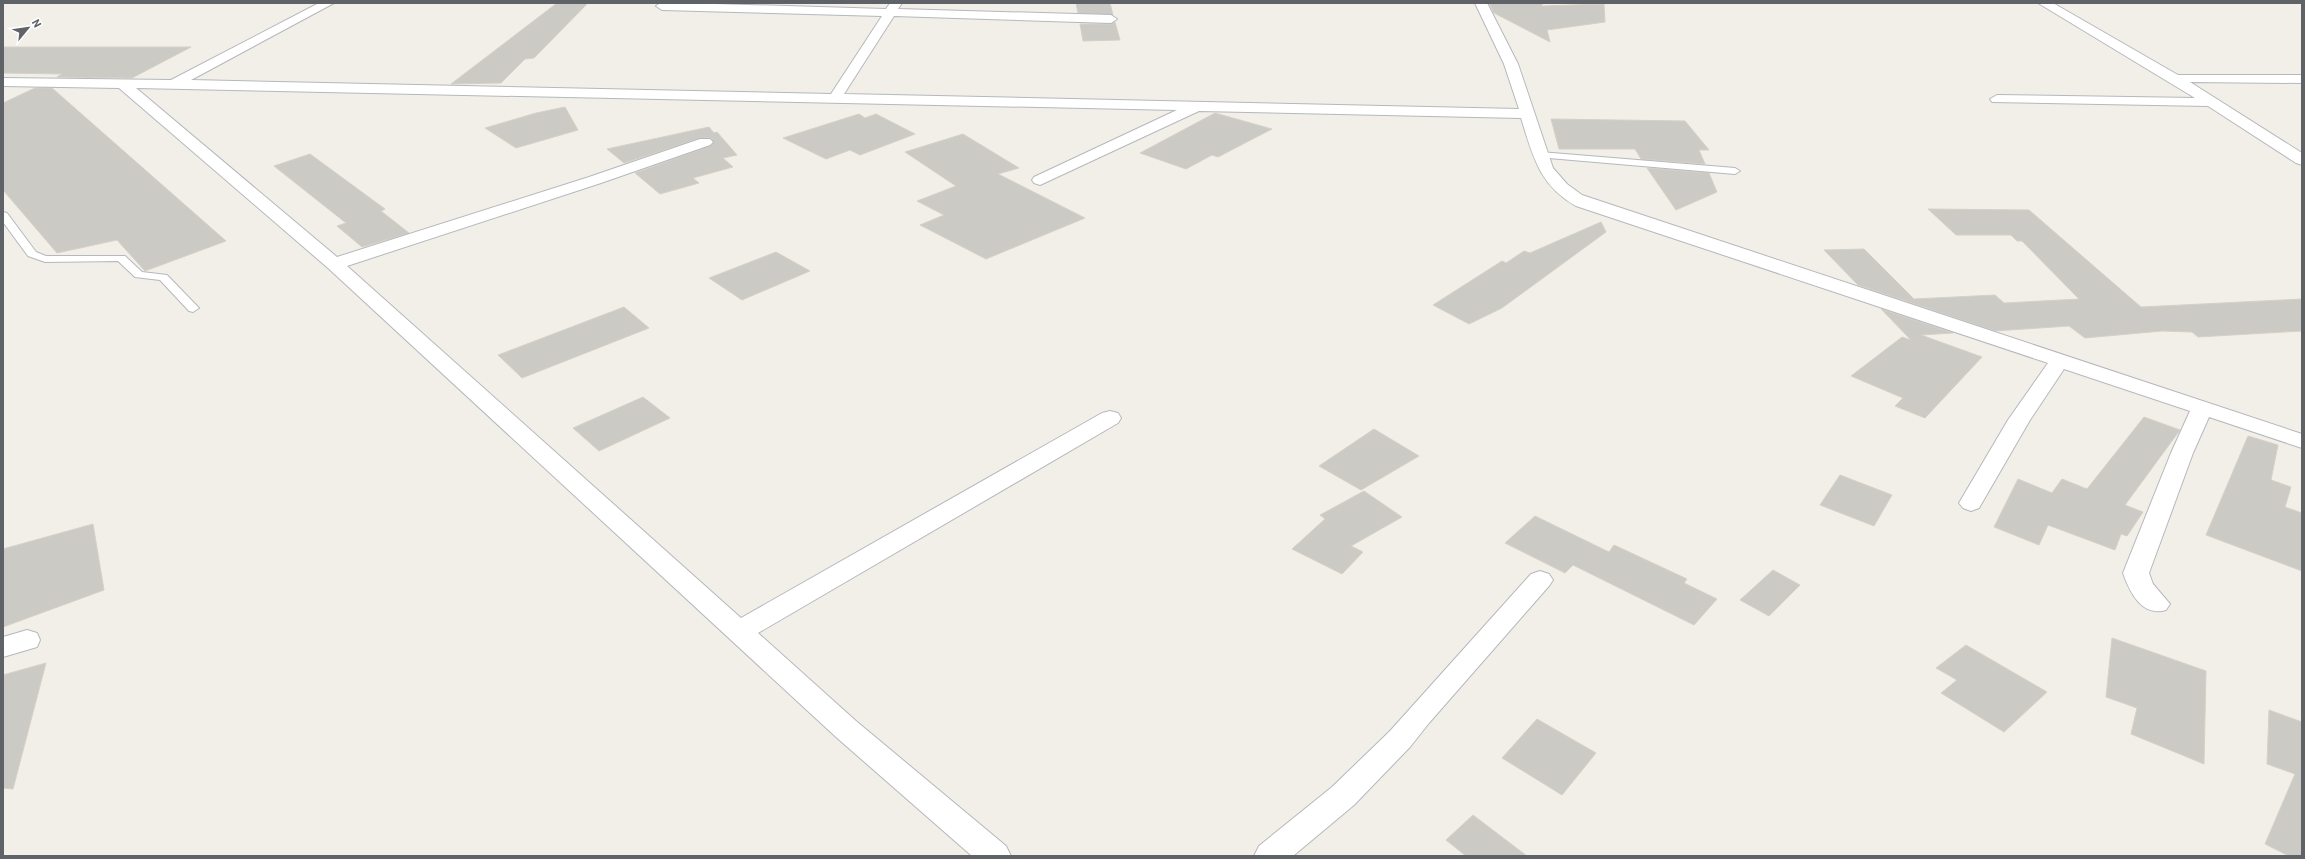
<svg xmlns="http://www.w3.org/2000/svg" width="2305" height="859" font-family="Barlow,sans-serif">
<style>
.building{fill:#cccac5;stroke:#d6d1c6}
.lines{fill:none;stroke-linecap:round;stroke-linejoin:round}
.service-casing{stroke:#b5b8bc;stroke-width:2}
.minor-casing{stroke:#b5b8bc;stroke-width:2}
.service{fill:#fff;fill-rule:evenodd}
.minor{fill:#fff;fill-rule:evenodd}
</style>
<rect width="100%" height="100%" fill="#f1efe8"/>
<!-- building -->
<path class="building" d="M557 3H588L534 58 525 59 501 83 451 84Z
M1076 3H1110L1113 15 1078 13Z
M1489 3H1542V6L1604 4 1605 22 1547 30 1550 42 1494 13Z
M1115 22 1120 40 1083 41 1080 24H1111Z
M3 47H191L132 78 57 77 62 74 3 73Z
M35 88H52L226 241 145 271 117 240 57 253 3 190V103Z
M565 107 578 130 516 148 485 128 536 113Z
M1215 113 1272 129 1218 157 1212 155 1186 169 1140 153Z
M859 114 865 118 876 114 915 134 860 155 850 150 826 159 783 138Z
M1551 119 1685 121 1709 150H1699L1705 164 1641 159 1635 149H1559Z
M709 127 714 133 717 132 737 155 723 158 733 167 693 178 699 183 660 194 635 173 710 146 714 142 711 138H700L624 163 607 149Z
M963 134 1019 168 998 174 1085 218 986 259 920 225 944 215 917 201 956 186 905 152Z
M310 154 385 209 381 211 409 233 362 247 337 226 346 223 274 166Z
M1647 168 1709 173 1717 192 1676 210Z
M1928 209 2029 210 2141 307 2302 299V331L2198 337 2192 332 2162 331 2085 338 2069 326 1995 331 1858 285 1824 250 1864 249 1914 299 1995 295 2004 303 2079 299 2022 241H2017L2011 235H1956Z
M1601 222 1606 232 1502 308 1469 324 1433 305 1502 261 1506 263 1524 251 1530 253Z
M776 252 810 271 742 300 709 278Z
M624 307 649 328 522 378 498 355Z
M1881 309 1953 333 1921 335 1982 357 1925 418 1895 406 1903 398 1851 376 1902 337 1911 340Z
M643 397 670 418 599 451 573 428Z
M2144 417 2180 430 2125 505 2143 512 2127 536 2121 534 2115 550 2048 525 2039 545 1994 527 2018 479 2052 493 2062 479 2087 489Z
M1374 429 1419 456 1361 490 1319 466Z
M2248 436 2278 445 2271 480 2291 487 2285 507 2302 513V571L2206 535Z
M1840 475 1892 495 1874 526 1820 505Z
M1364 491 1402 517 1351 546 1363 552 1342 574 1292 549 1325 519 1320 515Z
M1535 516 1609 552 1614 545 1687 579 1684 583 1717 599 1694 625 1573 565 1565 573 1505 543Z
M93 524 104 590 3 627V549Z
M1773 570 1800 585 1769 616 1740 600Z
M2112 638 2206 671 2204 764 2131 734 2137 708 2106 697Z
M1966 645 2047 692 2004 732 1941 693 1957 680 1936 668Z
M46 663 13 789 3 788V675Z
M2269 710 2302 722V856H2289L2265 844 2295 774 2267 764Z
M1537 719 1596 753 1562 795 1502 758Z
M1473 815 1527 856H1466L1446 840Z"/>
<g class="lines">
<defs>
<path id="service" d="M1540 152 1735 168 1740 171 1735 174 1537 157V153Z
M3 212 7 213 36 252 46 256H125L142 272 167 275 199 308 193 312 189 311 160 280 135 277 118 261 45 262 28 256 3 222Z"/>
<path id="minor" d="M319 3H334L191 80 831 94 882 16 662 10 656 6 660 3H682L886 9 890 3H902L898 9 1111 15 1117 19 1111 23 894 16 844 94 1519 109 1504 64 1475 3H1487L1518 64 1553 168 1567 184 1582 195 2302 434V448L2209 417 2193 453 2149 573 2153 584 2170 604 2166 610C2142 617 2130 593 2123 573L2171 453 2190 411 2064 369 2030 420 1979 508 1971 511 1963 508 1959 503 2008 420 2048 363 1576 206C1539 185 1533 156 1521 118L1199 111 1040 185 1034 183 1032 180 1034 177 1177 110 136 88 337 257 589 177 700 139H710L713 142 710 145 601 183 347 266 741 618 1102 413 1110 411 1118 413 1121 418 1118 423 758 633 856 721 1006 846 1011 856H972L836 737 328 268 119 88 3 86V78L171 80Z
M2038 3H2053L2178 75H2302V83L2190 82 2302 153V165L2296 163 2208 106 1992 102 1990 99 1997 95 2195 98Z
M1540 571 1549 574 1553 580 1549 586 1429 723 1410 747 1354 805 1293 856H1254L1259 846 1332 787 1390 731 1531 574Z
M27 630 37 633 40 640 37 647 3 657V637Z"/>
</defs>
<!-- service casing -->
<use href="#service" class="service-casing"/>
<!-- minor casing -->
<use href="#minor" class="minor-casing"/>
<!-- service -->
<use href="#service" class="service"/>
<!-- minor -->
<use href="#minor" class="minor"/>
</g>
<!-- border -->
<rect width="2305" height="859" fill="none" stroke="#5f6368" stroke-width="8"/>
<!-- north arrow -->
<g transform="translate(28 28) rotate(61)" stroke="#ffffff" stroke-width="3" paint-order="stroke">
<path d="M0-3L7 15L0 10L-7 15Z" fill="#5f6368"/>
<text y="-6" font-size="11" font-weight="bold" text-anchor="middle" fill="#5f6368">N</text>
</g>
</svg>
